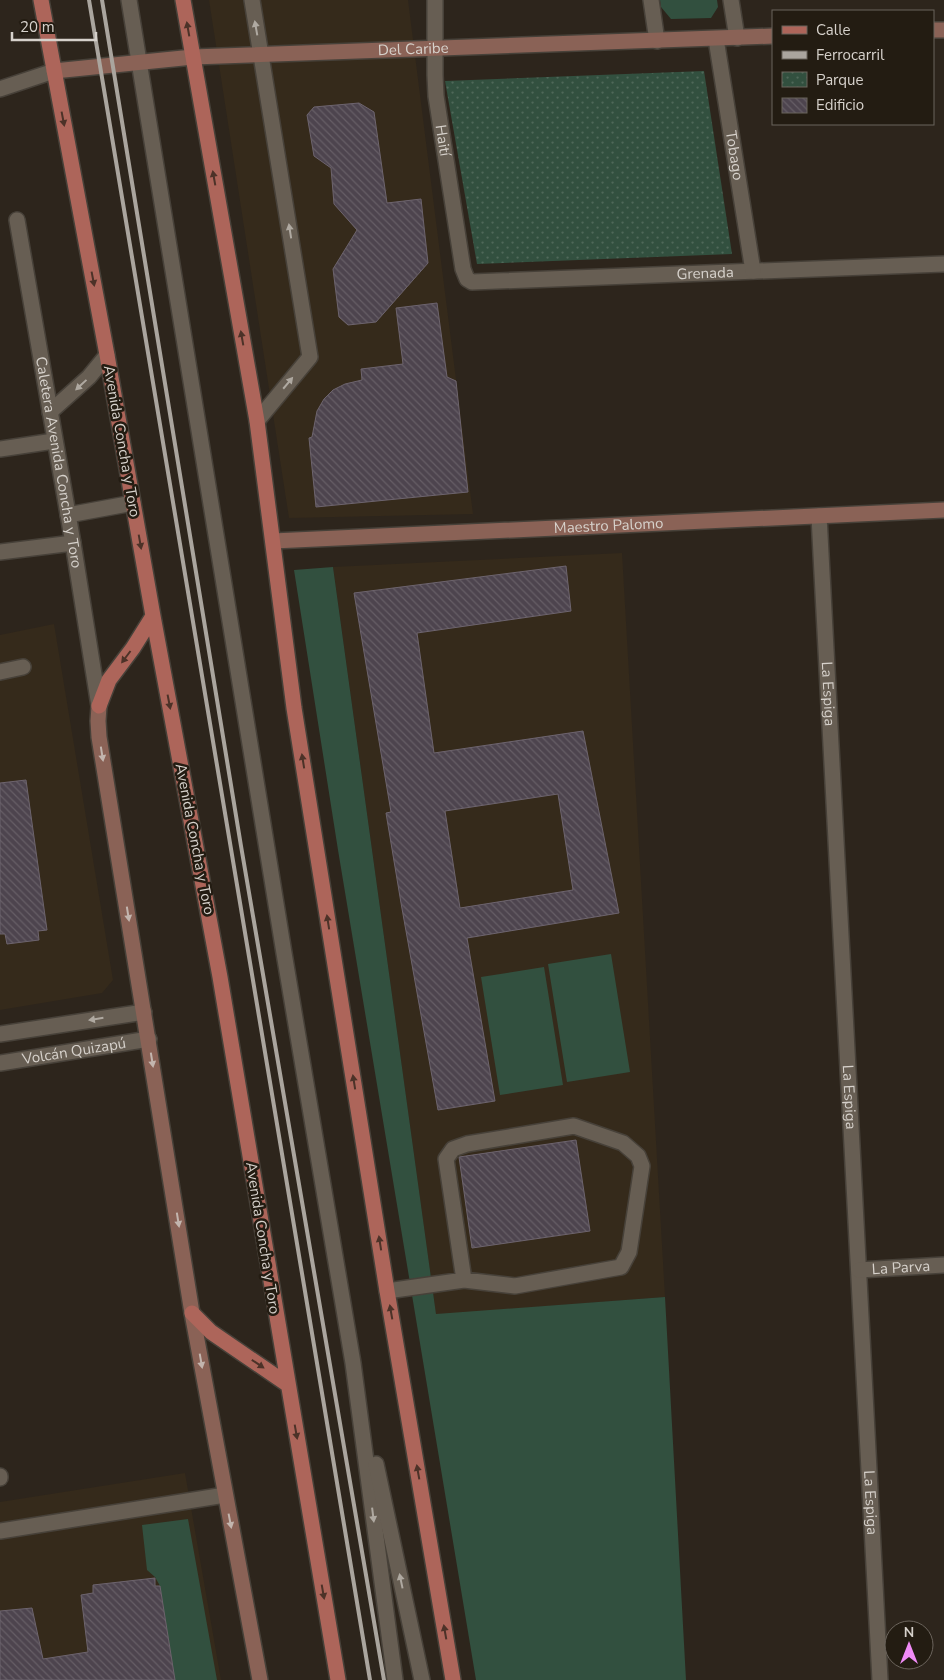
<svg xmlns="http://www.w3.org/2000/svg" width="944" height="1680" font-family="'Nunito Sans',sans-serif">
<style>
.built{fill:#352a1b}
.grass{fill:#32503f}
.park{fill:url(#park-dots)}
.building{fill:url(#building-back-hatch);stroke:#6d646e;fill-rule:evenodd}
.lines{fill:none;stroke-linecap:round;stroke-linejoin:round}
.lane-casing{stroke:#474139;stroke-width:18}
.street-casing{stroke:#474139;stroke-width:18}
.secondary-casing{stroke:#474139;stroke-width:18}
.primary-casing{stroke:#474139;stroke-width:18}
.lane{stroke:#675e53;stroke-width:15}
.street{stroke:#675e53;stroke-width:15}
.secondary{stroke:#8a6256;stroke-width:15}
.primary{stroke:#ad655a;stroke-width:15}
.rail{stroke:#aaa59e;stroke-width:4}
.oneway{fill:#afa9a1}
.oneway2{fill:#4c3228}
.oneway3{fill:#c3b5ae}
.labels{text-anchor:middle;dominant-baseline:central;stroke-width:5;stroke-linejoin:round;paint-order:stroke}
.street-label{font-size:15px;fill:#d6d1cb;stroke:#231c12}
</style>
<defs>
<pattern id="park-dots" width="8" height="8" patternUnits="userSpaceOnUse" patternTransform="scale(1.25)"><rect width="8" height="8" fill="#32503f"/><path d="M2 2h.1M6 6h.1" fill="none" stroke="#4f6859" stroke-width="1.8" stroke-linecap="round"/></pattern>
<pattern id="building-back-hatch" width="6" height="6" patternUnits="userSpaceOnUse" patternTransform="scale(1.25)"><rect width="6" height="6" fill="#4d444e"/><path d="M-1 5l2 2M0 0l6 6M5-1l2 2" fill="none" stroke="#665e66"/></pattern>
</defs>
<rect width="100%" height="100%" fill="#2d251c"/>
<!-- built -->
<path class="built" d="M209 0H408L473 514 289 518Z
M622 553 665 1297 436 1315 333 567Z
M54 624 113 980 102 993 0 1010V635Z
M185 1473 221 1680H0V1502Z"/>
<!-- grass -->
<path class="grass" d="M660 0H717L718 7 711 18 671 19 661 7Z
M333 567 436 1314 665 1297 686 1680H476L338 850 294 570Z
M611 954 630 1072 567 1082 548 964Z
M544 967 563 1085 500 1095 481 977Z
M188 1519 217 1680H175L160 1586 155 1577 147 1570 142 1525Z"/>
<!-- park -->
<path class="park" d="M704 71 732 254 477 264 445 81Z"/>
<!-- building -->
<path class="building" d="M359 103 374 112 387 203 421 199 428 263 376 322 348 325 339 317 333 269 357 230 334 204 331 168 314 156 307 115 314 107Z
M437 303 447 377 456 381 468 492 316 507 309 438 312 437 317 411 324 399 333 390 345 384 362 380 361 369 403 364 396 308Z
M566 566 571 611 417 633 434 753 583 731 619 913 467 938 495 1101 438 1110 401 903 386 813 391 812 354 593ZM558 794 573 890 460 908 445 811Z
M26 780 47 930 38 931 39 940 7 944 5 934H0V783Z
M576 1140 590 1231 472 1248 459 1157Z
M155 1578V1586H160L175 1680H0V1611L32 1608 43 1659 88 1652 81 1595 93 1593V1585Z"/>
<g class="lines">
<defs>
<g id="lane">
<path d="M129 0 284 953 353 1363 395 1680"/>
<path d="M252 0 310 357 257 421"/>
<path d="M0 89 54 71"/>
<path id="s1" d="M17 220 73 543 99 706"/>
<path d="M50 412 89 377 107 355"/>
<path d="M0 449 54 441"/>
<path d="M68 515 133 503"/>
<path d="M0 552 73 543"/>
<path d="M0 672 23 667"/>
<path d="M387 1291 464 1280 515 1286 621 1267 629 1252 642 1166 638 1156 623 1143 574 1126 467 1144 453 1149 446 1159 464 1280"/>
<path d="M376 1464 422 1680"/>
<path d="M0 1531 225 1495"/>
</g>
<g id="street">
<path id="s2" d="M435 0V75L436 96 463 269 467 279 472 282 944 264"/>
<path d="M651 0 657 41"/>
<path d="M731 0 737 38"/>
<path id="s3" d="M716 39 753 271"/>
<path id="s4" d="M819 516 880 1680"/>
<path d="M0 1034 144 1012"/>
<path id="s5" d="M0 1063 149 1039"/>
<path id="s6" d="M859 1270 944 1265"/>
<path d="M0 1476V1478"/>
</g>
<g id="secondary">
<path d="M933 30H944"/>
<path id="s7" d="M54 71 193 57 773 36"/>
<path id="s8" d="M273 541 944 510"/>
<path d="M99 706 98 721 99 737 192 1313 260 1680"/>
</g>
<path id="primary" d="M41 0 107 355 153 616 220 977 338 1680
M183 0 257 421 294 708 387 1291 453 1680
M99 706 109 680 133 648 153 616
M192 1313 211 1332 287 1384"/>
</defs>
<!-- lane casing -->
<use href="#lane" class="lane-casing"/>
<!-- street casing -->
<use href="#street" class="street-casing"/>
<!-- secondary casing -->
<use href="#secondary" class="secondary-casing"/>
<!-- primary casing -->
<use href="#primary" class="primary-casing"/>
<!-- lane -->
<use href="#lane" class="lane"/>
<!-- street -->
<use href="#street" class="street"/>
<!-- secondary -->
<use href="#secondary" class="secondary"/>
<!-- primary -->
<use href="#primary" class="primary"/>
<!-- rail -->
<path class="rail" d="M89 0 370 1680
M102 0 241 846 384 1680"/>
</g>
<!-- one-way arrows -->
<defs><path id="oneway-solid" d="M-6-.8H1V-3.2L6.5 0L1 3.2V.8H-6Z" transform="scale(1.25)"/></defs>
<g class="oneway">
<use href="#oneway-solid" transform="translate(256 28) rotate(-100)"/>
<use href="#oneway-solid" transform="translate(290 231) rotate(-99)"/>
<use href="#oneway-solid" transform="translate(288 383) rotate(-50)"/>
<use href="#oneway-solid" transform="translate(81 385) rotate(137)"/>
<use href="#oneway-solid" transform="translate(96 1019) rotate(171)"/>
<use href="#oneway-solid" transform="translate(373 1515) rotate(83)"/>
<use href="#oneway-solid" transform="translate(401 1581) rotate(-102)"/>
</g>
<g class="oneway2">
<use href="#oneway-solid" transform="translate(188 29) rotate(-100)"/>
<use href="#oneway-solid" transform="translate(63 119) rotate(79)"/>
<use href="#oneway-solid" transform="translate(214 178) rotate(-100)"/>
<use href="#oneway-solid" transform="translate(93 279) rotate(79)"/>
<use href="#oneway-solid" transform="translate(242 338) rotate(-100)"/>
<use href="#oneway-solid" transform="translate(140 542) rotate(80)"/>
<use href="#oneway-solid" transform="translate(126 657) rotate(127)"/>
<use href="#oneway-solid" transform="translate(169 702) rotate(79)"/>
<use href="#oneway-solid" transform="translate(303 761) rotate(-99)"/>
<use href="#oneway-solid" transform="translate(328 922) rotate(-99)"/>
<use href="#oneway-solid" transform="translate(354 1082) rotate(-99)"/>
<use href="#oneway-solid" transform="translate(380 1243) rotate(-99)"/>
<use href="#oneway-solid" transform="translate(391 1312) rotate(-100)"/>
<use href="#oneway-solid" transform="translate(258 1364) rotate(34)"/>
<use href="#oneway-solid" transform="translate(296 1432) rotate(80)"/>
<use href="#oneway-solid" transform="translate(418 1472) rotate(-100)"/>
<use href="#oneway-solid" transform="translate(323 1592) rotate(80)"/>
<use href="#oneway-solid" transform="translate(445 1632) rotate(-100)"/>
</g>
<g class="oneway3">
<use href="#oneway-solid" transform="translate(102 754) rotate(81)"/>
<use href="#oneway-solid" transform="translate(128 914) rotate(81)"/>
<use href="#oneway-solid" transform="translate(152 1060) rotate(81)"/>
<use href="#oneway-solid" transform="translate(178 1220) rotate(81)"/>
<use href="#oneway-solid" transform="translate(201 1361) rotate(80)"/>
<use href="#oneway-solid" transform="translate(230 1521) rotate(79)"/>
</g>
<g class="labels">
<!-- street labels -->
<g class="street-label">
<text stroke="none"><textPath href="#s7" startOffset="360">Del Caribe</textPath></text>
<text stroke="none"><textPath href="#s2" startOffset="141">Haití</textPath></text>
<text stroke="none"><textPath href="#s3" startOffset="118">Tobago</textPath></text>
<text stroke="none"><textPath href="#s2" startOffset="521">Grenada</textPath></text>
<text transform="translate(122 441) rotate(80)">Avenida Concha y Toro</text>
<text stroke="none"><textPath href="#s1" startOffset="246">Caletera Avenida Concha y Toro</textPath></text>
<text stroke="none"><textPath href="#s8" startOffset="336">Maestro Palomo</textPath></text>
<text stroke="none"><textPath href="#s4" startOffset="178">La Espiga</textPath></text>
<text transform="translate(195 839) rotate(79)">Avenida Concha y Toro</text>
<text stroke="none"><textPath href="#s5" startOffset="75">Volcán Quizapú</textPath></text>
<text stroke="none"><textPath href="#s4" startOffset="582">La Espiga</textPath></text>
<text transform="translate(263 1238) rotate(81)">Avenida Concha y Toro</text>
<text stroke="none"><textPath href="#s6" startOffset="42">La Parva</textPath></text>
<text stroke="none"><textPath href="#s4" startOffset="988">La Espiga</textPath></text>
</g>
</g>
<!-- legend -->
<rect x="772" y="10" width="162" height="115" fill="#231c12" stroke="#6b645c"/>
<rect x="782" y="26" width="25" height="8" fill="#ad655a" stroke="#6b645c"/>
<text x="816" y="35" font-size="15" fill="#d6d1cb">Calle</text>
<rect x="782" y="51" width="25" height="8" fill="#aaa59e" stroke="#6b645c"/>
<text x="816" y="60" font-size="15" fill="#d6d1cb">Ferrocarril</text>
<rect x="782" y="72" width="25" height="15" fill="url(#park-dots)" stroke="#6b645c"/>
<text x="816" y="85" font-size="15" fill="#d6d1cb">Parque</text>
<rect x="782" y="98" width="25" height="15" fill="url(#building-back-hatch)" stroke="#6b645c"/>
<text x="816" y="110" font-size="15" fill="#d6d1cb">Edificio</text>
<!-- north arrow -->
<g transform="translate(909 1645)"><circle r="24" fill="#231c12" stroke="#6b645c"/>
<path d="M0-4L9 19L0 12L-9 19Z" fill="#f08bf6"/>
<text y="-8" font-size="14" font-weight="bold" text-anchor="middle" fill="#d6d1cb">N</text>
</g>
<!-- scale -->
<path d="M12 32v8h84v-8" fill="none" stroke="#d6d1cb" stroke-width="2.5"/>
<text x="20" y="32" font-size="15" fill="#d6d1cb" stroke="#231c12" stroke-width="4" paint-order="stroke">20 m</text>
</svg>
